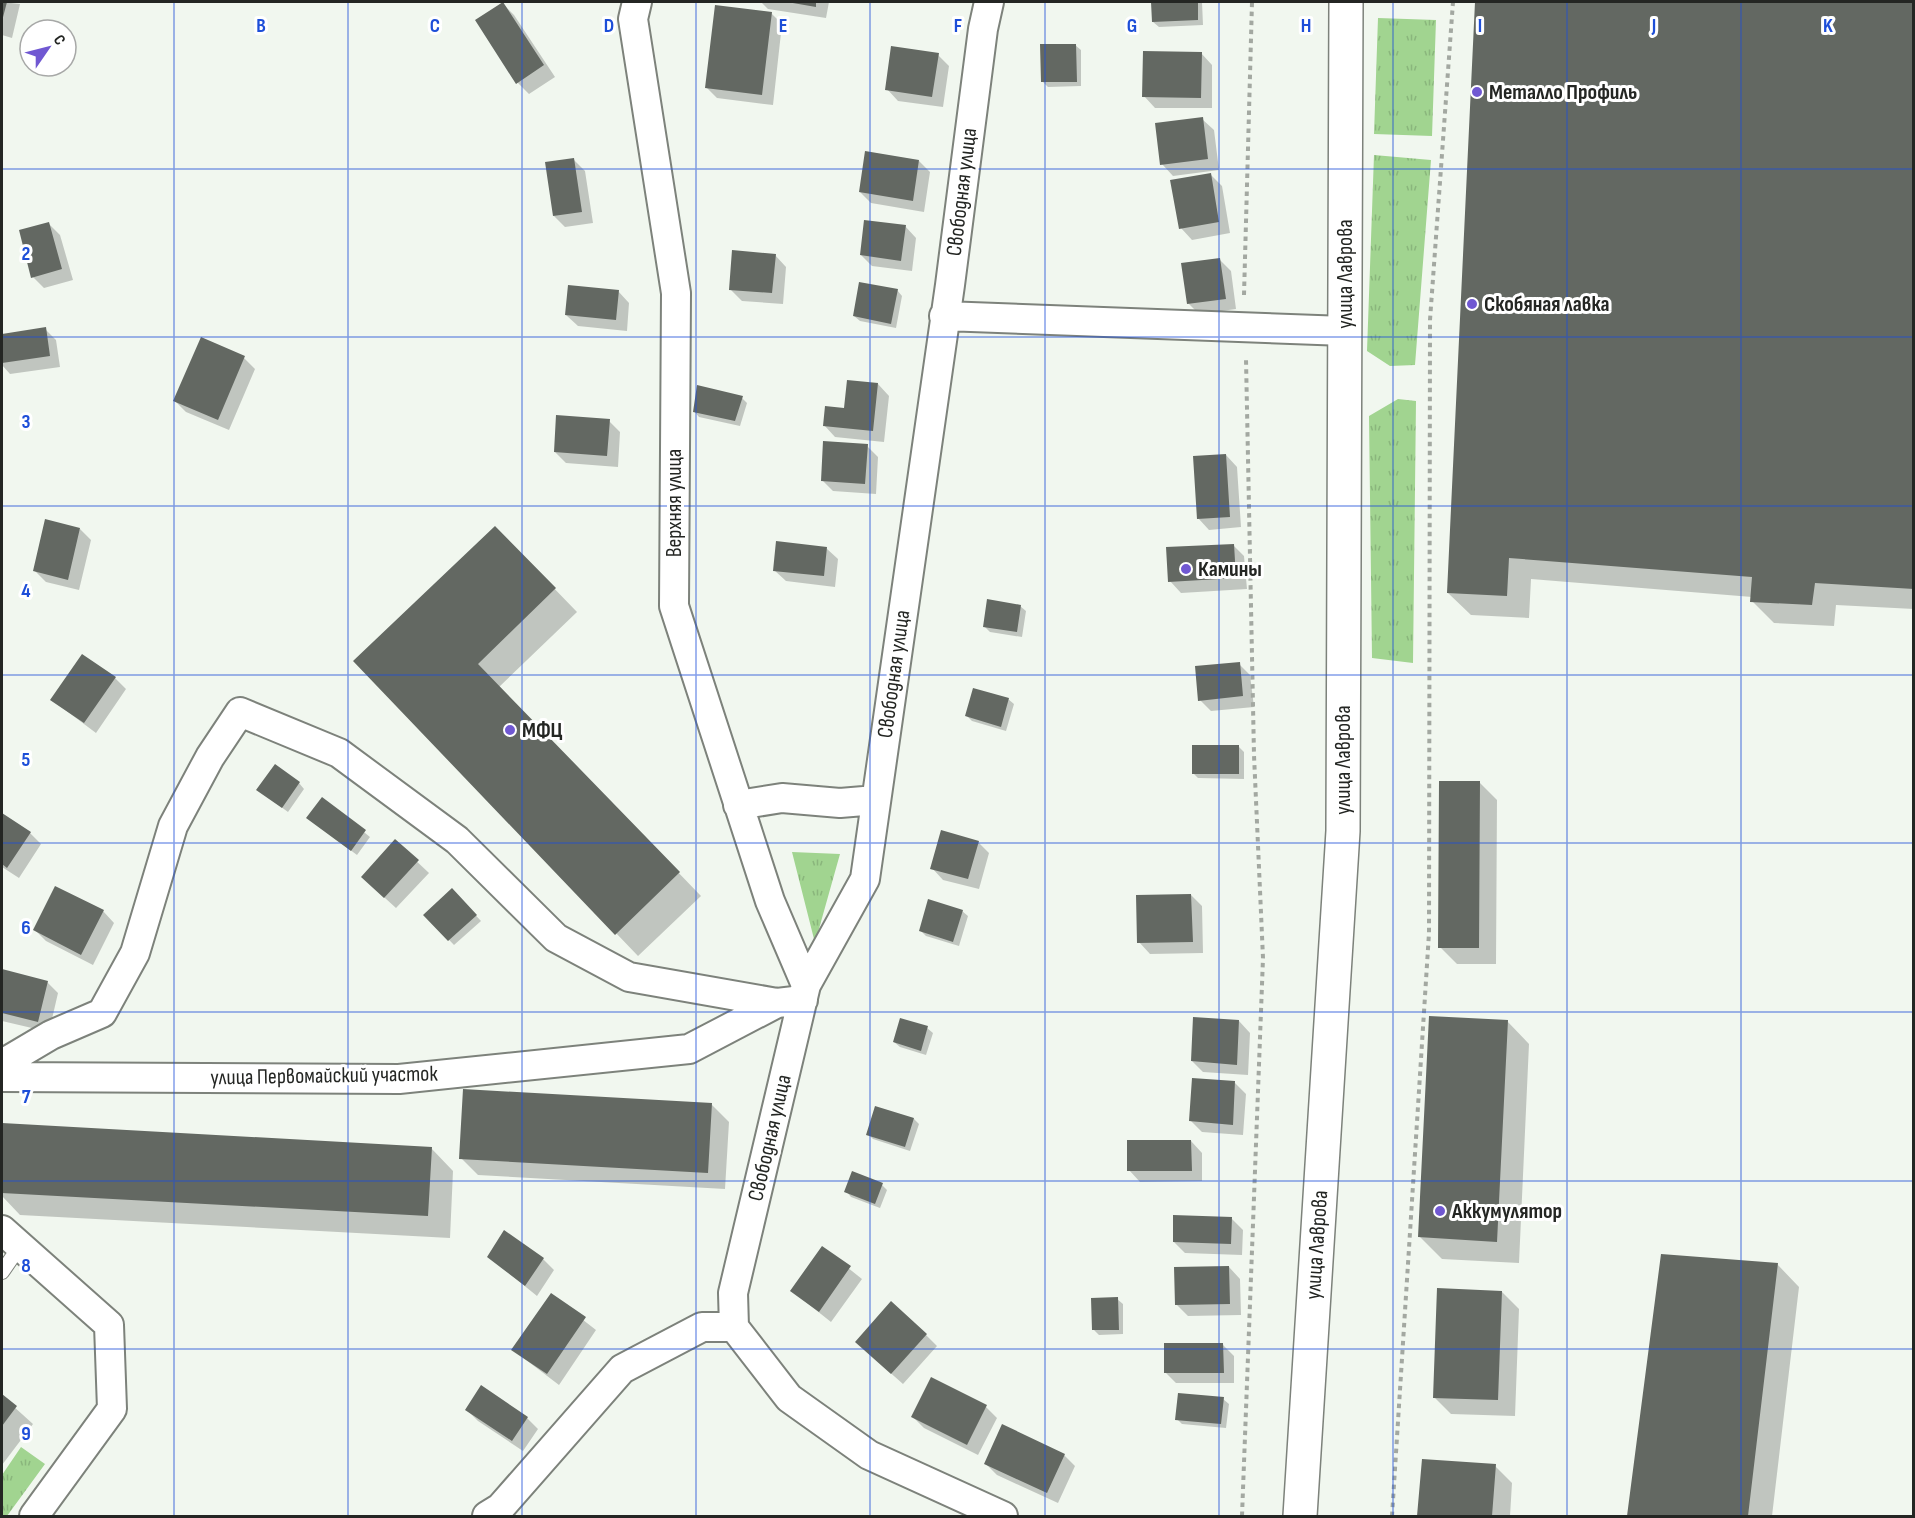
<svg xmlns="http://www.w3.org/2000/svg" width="1915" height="1518" font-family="'Sofia Sans Condensed',sans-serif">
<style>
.grass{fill:url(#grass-tufts)}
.shadow{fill:#0003}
.building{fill:#636862}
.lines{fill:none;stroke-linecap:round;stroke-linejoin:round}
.lane-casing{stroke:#7d827b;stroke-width:16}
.street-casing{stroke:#7d827b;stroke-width:32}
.secondary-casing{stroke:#7d827b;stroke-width:36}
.path{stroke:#a3a8a1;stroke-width:4;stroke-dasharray:4.5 4.5;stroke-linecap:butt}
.lane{stroke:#fff;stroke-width:14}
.street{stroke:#fff;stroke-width:28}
.secondary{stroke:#fff;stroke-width:33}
.grid{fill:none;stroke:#1d4ed8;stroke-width:1.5;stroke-opacity:0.55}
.poi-dot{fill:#7058d2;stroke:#fff;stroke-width:2}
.labels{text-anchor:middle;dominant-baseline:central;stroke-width:6;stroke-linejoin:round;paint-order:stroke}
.poi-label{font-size:22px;font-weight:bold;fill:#242623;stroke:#fff;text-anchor:start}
.street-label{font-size:22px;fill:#242623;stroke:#fff}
.grid-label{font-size:20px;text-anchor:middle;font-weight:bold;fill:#1d4ed8;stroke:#fff;stroke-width:6;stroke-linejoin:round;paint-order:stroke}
</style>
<defs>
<pattern id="grass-tufts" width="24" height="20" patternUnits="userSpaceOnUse" patternTransform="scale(1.5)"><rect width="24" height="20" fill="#a1d490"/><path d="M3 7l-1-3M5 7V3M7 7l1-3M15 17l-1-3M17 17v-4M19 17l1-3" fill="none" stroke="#8ab67c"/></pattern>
</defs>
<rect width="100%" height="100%" fill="#f1f7ef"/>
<!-- grass -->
<path class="grass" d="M1378 18 1436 20 1432 136 1374 134Z
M1374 155 1431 160 1415 365 1390 366 1367 351Z
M1398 399 1416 401 1413 663 1372 658 1369 416Z
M792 852 840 854 815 943Z
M21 1447 45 1464 7 1516H2V1475Z"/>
<!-- shadow -->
<path class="shadow" d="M2 2 20 4 12 38 2 35Z
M761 2H829L826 18 768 9Z
M1153 2H1202L1203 25 1159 27 1153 22Z
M1476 2H1914V609L1836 605 1834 626 1774 623 1752 601V597L1531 579 1529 618 1471 615 1448 593Z
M503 4 514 15 555 77 529 94 518 83 477 21Z
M771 13 782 24 773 105 717 98 706 87Z
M1075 45 1081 50V86L1048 87 1043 82Z
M1201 53 1212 65V108H1155L1144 96Z
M938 55 949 66 943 107 898 101 887 89Z
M1202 119 1214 130 1219 170 1173 176 1162 164Z
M574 160 585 171 593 223 565 227 554 216Z
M919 161 930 172 924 212 871 203 860 192Z
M1210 174 1222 186 1230 233 1192 240 1181 228Z
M49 224 60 235 73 280 44 288 33 277Z
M905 226 916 238 912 271 872 266 861 255Z
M775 255 786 267 783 304 742 301 731 290Z
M1220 260 1231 271 1236 309 1199 314 1188 303Z
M897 290 902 296 896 328 860 321 854 316Z
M618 291 629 303 627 331 578 326 566 315Z
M45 329 56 340 60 367 10 374 2 365V335Z
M244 358 255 369 229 430 186 412 175 401Z
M878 384 889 396 884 442 835 437 824 425Z
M742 398 747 403 740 426 699 417 694 411Z
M609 421 620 432 618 467 566 463 555 452Z
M867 446 878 457 876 494 833 491 822 480Z
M1226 455 1237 467 1241 527 1209 530 1198 518Z
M80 529 91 540 79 590 46 582 35 571Z
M1233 545 1244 556 1247 589 1181 593 1170 581Z
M826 548 838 559 835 587 786 581 774 570Z
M517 550 577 612 499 687 701 896 638 956 355 661Z
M1020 606 1026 611 1022 637 990 632 985 627Z
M1239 664 1250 675 1254 707 1211 711 1200 700Z
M115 678 126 689 96 733 52 700Z
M1008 699 1014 704 1006 731 972 721 967 716Z
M1239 747 1244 752V779L1198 778 1193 773Z
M299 783 304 789 288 812 258 790Z
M1480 783 1497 800 1496 964H1457L1440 947Z
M323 799 370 837 357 855 314 823Z
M2 814 30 833 41 844 19 878 2 867Z
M395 841 429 873 396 908 374 888Z
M978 842 989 853 979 889 943 880 932 868Z
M452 890 481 921 454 945 425 915Z
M1191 895 1202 906 1203 953 1150 954 1139 942Z
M103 911 114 923 93 965 46 941 35 930Z
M962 911 968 916 959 946 926 936 920 930Z
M2 971 47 982 58 993 49 1032 2 1021Z
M1239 1021 1250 1033 1248 1075 1203 1072 1192 1061Z
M1507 1021 1529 1044 1519 1263 1442 1259 1420 1237Z
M927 1028 933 1033 926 1055 900 1047 894 1042Z
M1235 1083 1246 1094 1243 1135 1202 1132 1191 1121Z
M712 1105 729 1122 725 1189 478 1175 461 1158Z
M914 1119 919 1124 910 1151 873 1139 868 1134Z
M2 1125 431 1148 453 1171 450 1238 20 1215 2 1196Z
M1191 1141 1202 1153V1181L1140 1182 1129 1170Z
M882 1185 887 1190 880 1208 851 1197 846 1191Z
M1232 1219 1243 1230 1242 1255 1185 1253 1174 1242Z
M823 1248 862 1279 831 1322 792 1291Z
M1663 1256 1777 1264 1799 1287 1772 1516H1628Z
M489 1257 543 1259 554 1270 537 1296Z
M1229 1267 1240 1279 1241 1315 1188 1316 1176 1304Z
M1502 1292 1519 1309 1515 1416 1451 1414 1434 1397Z
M551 1295 596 1330 559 1385 513 1350Z
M1117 1299 1123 1304V1334L1099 1335 1094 1330Z
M926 1335 937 1346 903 1384 868 1353Z
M1223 1345 1234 1356V1383H1176L1165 1372Z
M2 1396 33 1424 2 1465Z
M1223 1399 1229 1404 1226 1428 1182 1424 1177 1419Z
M986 1407 997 1418 978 1455 924 1428 913 1417Z
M467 1410 527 1418 538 1429 523 1451 478 1421Z
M1064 1455 1075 1466 1058 1503 997 1475 985 1463Z
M1423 1460 1495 1466 1512 1483 1510 1516H1419Z"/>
<!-- building -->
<path class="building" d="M2 2H7L2 21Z
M503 2 544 65 516 84 475 20Z
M787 2H816V7Z
M1151 2H1198V20L1152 22Z
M1475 2H1914V589L1815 583 1812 605 1750 602 1752 577 1509 558 1507 596 1447 593Z
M715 5 772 12 762 95 705 88Z
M1040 44H1076L1077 82H1041Z
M891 46 939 53 932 97 885 90Z
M1143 51 1202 52 1201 98 1142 97Z
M1203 117 1208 159 1160 165 1155 123Z
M865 151 919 160 913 201 859 192Z
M574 158 582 212 553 216 545 162Z
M1211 173 1219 222 1179 229 1170 180Z
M864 220 906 225 901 261 860 255Z
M49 222 62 269 31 278 19 230Z
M732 250 776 254 772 293 729 290Z
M1220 258 1226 299 1187 304 1181 263Z
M859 282 898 289 891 324 853 316Z
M568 285 619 290 616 320 565 315Z
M46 327 50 356 2 363V334Z
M201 337 245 356 218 420 173 401Z
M847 380 878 383 873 431 823 426 825 406 844 408Z
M697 385 743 396 735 421 693 412Z
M556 415 610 419 607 456 554 452Z
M823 441 868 444 865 484 821 481Z
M1226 454 1230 517 1197 519 1193 456Z
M45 519 80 528 68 580 33 571Z
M495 526 556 588 478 664 680 872 615 935 353 661Z
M776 541 827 547 824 576 773 571Z
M1234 544 1236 578 1168 582 1166 547Z
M987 599 1021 605 1017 632 983 627Z
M82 654 116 677 84 723 50 700Z
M1240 662 1243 696 1198 701 1195 666Z
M973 688 1009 698 1001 727 965 716Z
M1192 745H1239V774H1192Z
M275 764 300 782 282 808 256 790Z
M1439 781H1480L1479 948H1438Z
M322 797 366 830 351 851 306 818Z
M2 813 31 832 7 868 2 864Z
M941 830 979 841 968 879 930 869Z
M395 839 419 860 384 898 361 877Z
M55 886 104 910 81 955 33 930Z
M452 888 477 915 448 941 423 915Z
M1191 894 1193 942 1137 943 1136 895Z
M928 899 963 910 953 942 919 931Z
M2 969 48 981 38 1022 2 1013Z
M1429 1016 1508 1020 1497 1242 1418 1237Z
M1193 1017 1239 1020 1237 1065 1191 1061Z
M900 1018 928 1026 921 1051 893 1042Z
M1192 1078 1235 1081 1233 1125 1189 1121Z
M463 1089 712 1103 708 1173 459 1159Z
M875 1106 914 1118 905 1147 866 1135Z
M2 1123 432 1147 428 1216 2 1193Z
M1127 1140H1191L1192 1171H1127Z
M852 1171 883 1183 875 1204 844 1192Z
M1173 1215 1232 1217 1231 1244 1173 1242Z
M504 1230 544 1258 525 1286 487 1257Z
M822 1246 851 1266 819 1312 790 1291Z
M1661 1254 1778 1263 1748 1516H1627Z
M1229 1266 1230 1304 1175 1305 1174 1267Z
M1437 1288 1502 1291 1498 1400 1433 1398Z
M551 1293 586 1317 547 1374 511 1350Z
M1118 1297 1119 1330H1092L1091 1298Z
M891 1301 927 1334 891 1374 855 1342Z
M1164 1343H1223L1224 1373H1164Z
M931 1377 987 1405 967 1445 911 1417Z
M481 1385 528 1417 512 1441 465 1410Z
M1178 1393 1224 1397 1221 1424 1175 1420Z
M2 1394 17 1406 2 1426Z
M1002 1424 1065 1454 1047 1493 984 1464Z
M1422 1459 1496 1464 1492 1516H1417Z"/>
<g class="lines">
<defs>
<path id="lane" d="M2 1272 20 1246"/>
<path id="street" d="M637 2 633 19 676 293 674 606 770 901 806 985
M989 2 983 29 950 285 865 879 806 985 733 1293 734 1327 789 1398 869 1455 1003 1516
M944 316 1345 331
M738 805 782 798 840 803 876 800
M2 1064 51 1035 102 1013 135 953 173 826 210 757 240 712 339 753 457 840 556 938 629 977 777 1003 803 1000
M2 1077 399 1079 689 1049 777 1003
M2 1230 109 1325 112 1409 34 1516
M487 1516 500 1508 622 1369 702 1327H734"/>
<path id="secondary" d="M1300 1516 1343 831 1346 2"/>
</defs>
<!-- lane casing -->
<use href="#lane" class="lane-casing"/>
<!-- street casing -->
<use href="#street" class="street-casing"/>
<!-- secondary casing -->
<use href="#secondary" class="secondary-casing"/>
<!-- path -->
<path class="path" d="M1244 295 1252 2
M1242 1516 1263 958 1254 755 1246 359
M1392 1516 1429 933 1430 320 1453 2"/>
<!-- lane -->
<use href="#lane" class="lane"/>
<!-- street -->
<use href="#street" class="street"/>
<!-- secondary -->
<use href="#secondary" class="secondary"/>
</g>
<!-- grid -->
<path class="grid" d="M174 2V1516M348 2V1516M522 2V1516M696 2V1516M870 2V1516M1045 2V1516M1219 2V1516M1393 2V1516M1567 2V1516M1741 2V1516M2 169H1914M2 337H1914M2 506H1914M2 675H1914M2 843H1914M2 1012H1914M2 1181H1914M2 1349H1914"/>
<!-- markers -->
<g class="poi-dot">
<circle cx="1477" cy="92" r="6"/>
<circle cx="1472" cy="304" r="6"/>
<circle cx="1186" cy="569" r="6"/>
<circle cx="510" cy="730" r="6"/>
<circle cx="1440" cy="1211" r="6"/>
</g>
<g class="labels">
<!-- poi labels -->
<g class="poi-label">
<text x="1489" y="92">Металло Профиль</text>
<text x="1484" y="304">Скобяная лавка</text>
<text x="1198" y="569">Камины</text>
<text x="522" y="730">МФЦ</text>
<text x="1452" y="1211">Аккумулятор</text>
</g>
<!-- street labels -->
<g class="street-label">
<text transform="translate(962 192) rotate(-83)">Свободная улица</text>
<text transform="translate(1345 274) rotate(-90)">улица Лаврова</text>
<text transform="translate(674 503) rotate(-90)">Верхняя улица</text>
<text transform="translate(894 674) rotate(-82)">Свободная улица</text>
<text transform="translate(1343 760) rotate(-90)">улица Лаврова</text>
<text transform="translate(324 1076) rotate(-1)">улица Первомайский участок</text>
<text transform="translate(770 1138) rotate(-77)">Свободная улица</text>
<text transform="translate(1317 1245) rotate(-86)">улица Лаврова</text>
</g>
</g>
<g class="grid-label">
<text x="261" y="32">B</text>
<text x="435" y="32">C</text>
<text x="609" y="32">D</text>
<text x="783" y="32">E</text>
<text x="958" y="32">F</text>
<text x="1132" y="32">G</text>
<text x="1306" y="32">H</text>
<text x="1480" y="32">I</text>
<text x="1654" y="32">J</text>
<text x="1828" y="32">K</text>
<text x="26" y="260">2</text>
<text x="26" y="428">3</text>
<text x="26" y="597">4</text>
<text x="26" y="766">5</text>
<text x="26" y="934">6</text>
<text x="26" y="1103">7</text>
<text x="26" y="1272">8</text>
<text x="26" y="1440">9</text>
</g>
<!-- border -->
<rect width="1915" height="1518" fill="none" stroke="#242623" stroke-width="6"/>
<!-- north arrow -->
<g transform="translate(48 48) rotate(55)"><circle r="28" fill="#ffffff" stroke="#a7a8a7" stroke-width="1.5"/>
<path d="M0-4.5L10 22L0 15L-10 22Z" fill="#7058d2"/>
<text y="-9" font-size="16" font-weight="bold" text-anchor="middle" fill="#242623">С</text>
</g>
</svg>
